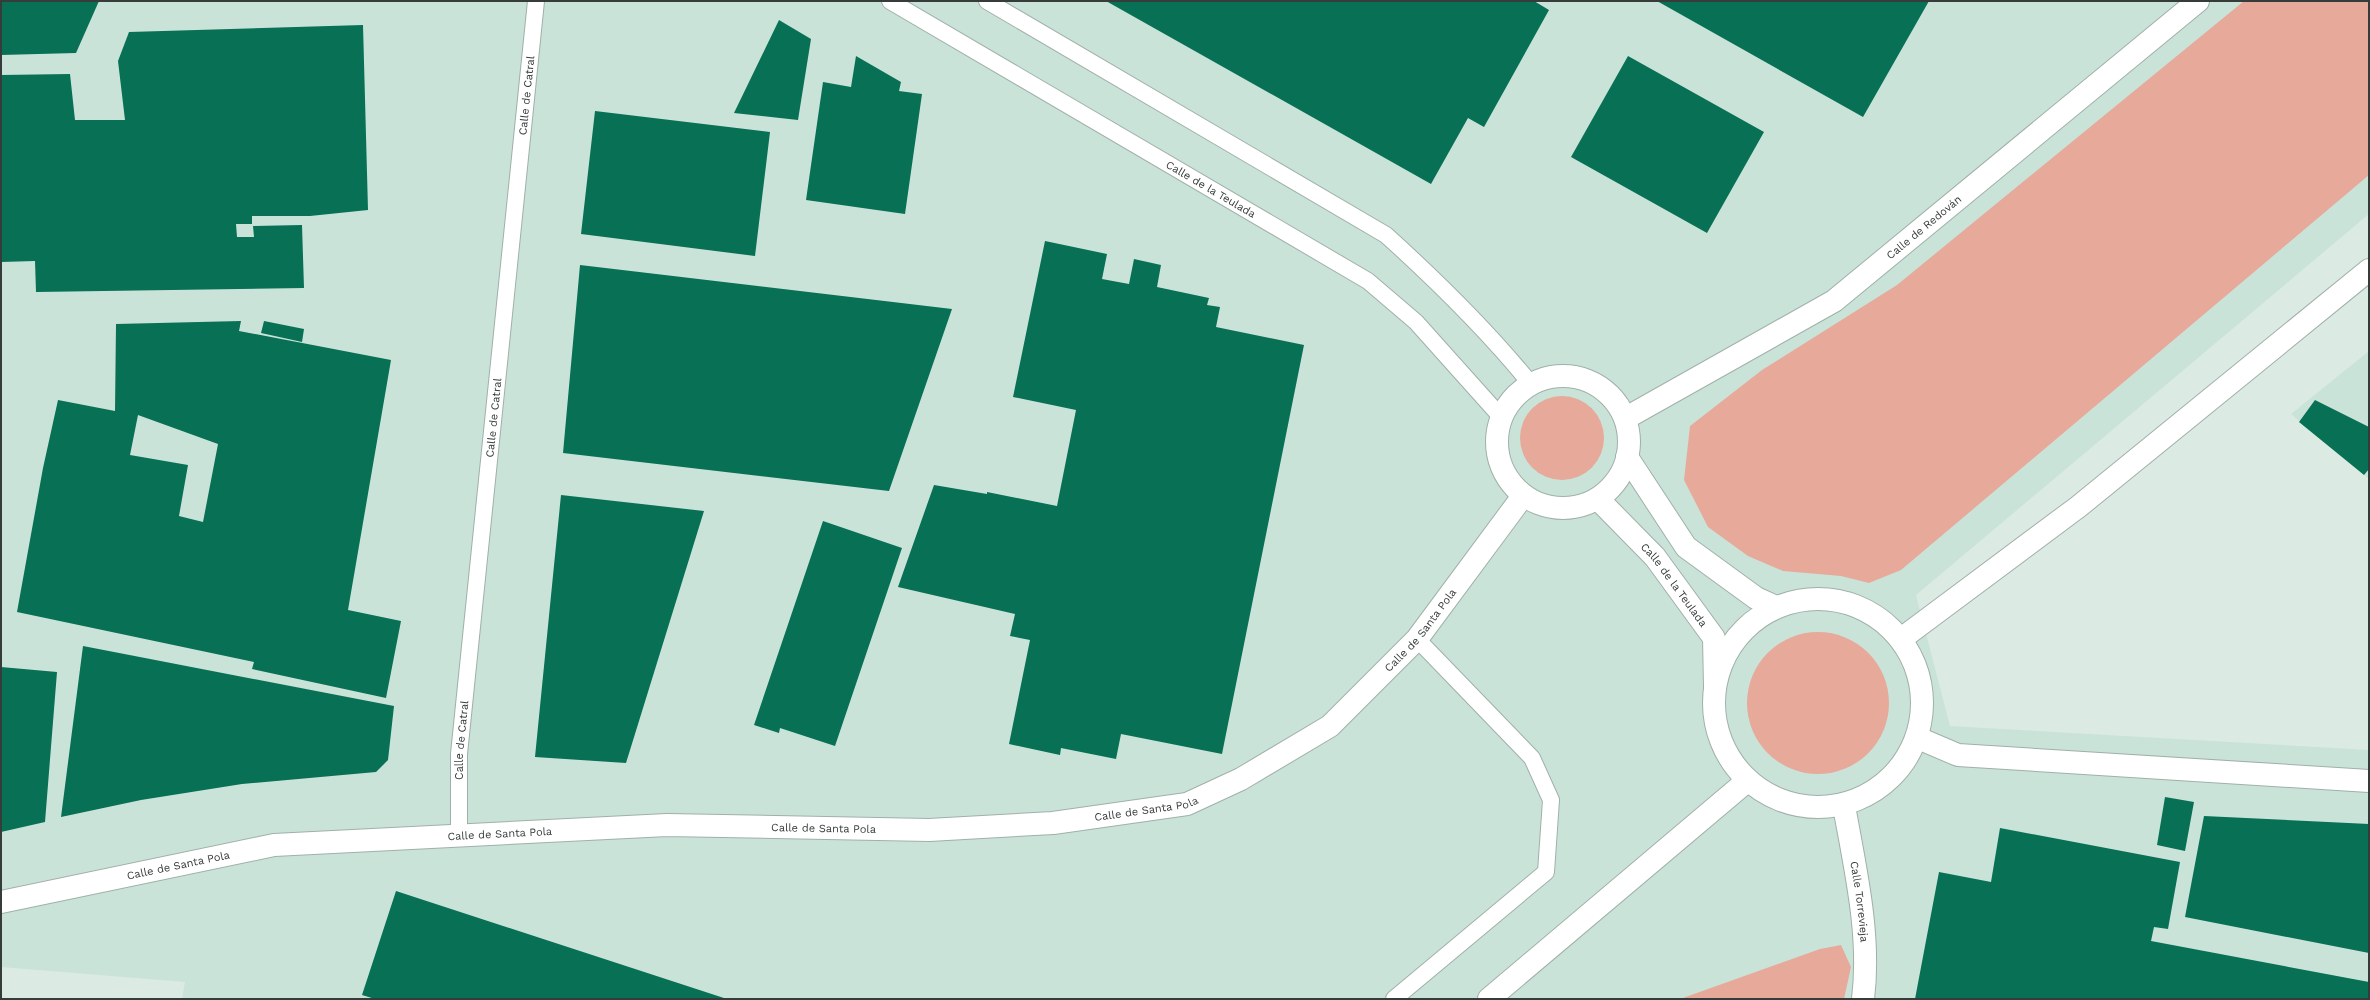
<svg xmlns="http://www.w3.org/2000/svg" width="2370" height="1000" font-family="'Work Sans',sans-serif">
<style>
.built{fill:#cae3d8}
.green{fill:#e7a99a}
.building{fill:#077055;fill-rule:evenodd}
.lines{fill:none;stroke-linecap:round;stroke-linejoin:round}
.service-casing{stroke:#a0b0a9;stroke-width:18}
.minor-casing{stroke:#a0b0a9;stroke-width:24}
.tertiary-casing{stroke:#a0b0a9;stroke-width:24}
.service{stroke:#fff;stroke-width:16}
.minor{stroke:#fff;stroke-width:22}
.tertiary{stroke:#fff;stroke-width:22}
.labels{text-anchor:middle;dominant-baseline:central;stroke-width:4;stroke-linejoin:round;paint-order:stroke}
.street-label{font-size:11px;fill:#363c39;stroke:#e8f9f1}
</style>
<rect width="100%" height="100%" fill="#dbebe4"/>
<!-- built -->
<path class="built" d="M1 1H2369V214L1916 595 1950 726 2369 750V999H182L185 982 1 967Z
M2369 351V479L2291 414Z"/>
<!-- green -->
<path class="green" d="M2244 1H2369V175L1901 570 1869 583 1841 576 1783 571 1748 556 1708 527 1684 480 1690 426 1762 370 1897 285Z
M1520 438a42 42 0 1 1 84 0a42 42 0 1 1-84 0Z
M1747 703a71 71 0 1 1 142 0a71 71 0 1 1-142 0Z
M1841 945 1851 967 1844 999H1680L1820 949Z"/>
<!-- building -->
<path class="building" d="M1 1H99L76 53 1 55Z
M1106 1H1534L1549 10 1484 127 1468 118 1431 184Z
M1657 1H1929L1863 117Z
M779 20 811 39 798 120 734 113Z
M363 25 368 210 310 216H252V224H236L237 237H254L253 226 302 225 304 288 36 292 35 261 1 262V75L70 74 75 120H125L118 61 129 32Z
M856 56 901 82 899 91 922 94 905 214 806 200 823 82 851 87Z
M1628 56 1764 132 1707 233 1571 157Z
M595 111 770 132 755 256 581 234Z
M1045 241 1107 254 1102 279 1129 284 1134 259 1161 265 1157 287 1209 298 1207 305 1220 307 1216 327 1304 345 1222 754 1121 734 1116 759 1061 748 1060 755 1009 744 1030 640 1010 636 1015 614 898 587 934 485 987 494V492L1057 506 1076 410 1013 397Z
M580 265 952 309 889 491 563 453Z
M241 321 239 331 391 360 348 610 401 621 386 698 252 669 254 662 17 612 43 468 58 400 115 411 116 324ZM138 415 218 444 203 522 179 516 188 465 130 455Z
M264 321 304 329 302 342 261 333Z
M2315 400 2369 427V469L2364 475 2299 422Z
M561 495 704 511 626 763 535 757Z
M823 521 902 548 835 746 780 728 779 733 754 725Z
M83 646 394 706 388 760 376 772 242 784 141 800 61 817Z
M1 667 57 672 45 822 1 832Z
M2165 797 2194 802 2185 851 2157 845Z
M2204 816 2369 824V953L2185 917Z
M2000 828 2180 862 2168 929 2154 927 2151 941 2369 982V999H1915L1939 872 1991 882Z
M396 891 727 999H375L362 995Z"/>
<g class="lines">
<defs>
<g id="service">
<path id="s1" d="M890 1 1368 281 1416 322 1501 417"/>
<path d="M987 1 1386 235C1438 282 1486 329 1530 383"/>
<path id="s2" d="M459 835V754L536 1"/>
<path d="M1394 999 1546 872 1551 800 1532 758 1417 639"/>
</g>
<g id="minor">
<circle cx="1563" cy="442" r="66"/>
<path id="s3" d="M1626 418 1834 301 2198 1"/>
<path d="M1627 457 1686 547 1756 598 1776 607"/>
<path id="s4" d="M1598 499 1655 557 1714 638 1715 686"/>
<path d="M1918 738 1958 755 2369 781"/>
<path id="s5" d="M1844 806C1855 868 1871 935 1863 999"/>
<path id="s6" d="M1 902 274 845 667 825 929 830 1053 823 1187 804 1241 779 1330 726 1417 639 1523 496"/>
</g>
<path id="tertiary" d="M1714 703a104 104 0 1 1 208 0a104 104 0 1 1-208 0Z
M1901 639 2078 507 2369 270
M1489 999 1747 781"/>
</defs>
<!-- service casing -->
<use href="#service" class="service-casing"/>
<!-- minor casing -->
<use href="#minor" class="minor-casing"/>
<!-- tertiary casing -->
<use href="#tertiary" class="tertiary-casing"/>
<!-- service -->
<use href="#service" class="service"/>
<!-- minor -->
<use href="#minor" class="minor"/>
<!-- tertiary -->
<use href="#tertiary" class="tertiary"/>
</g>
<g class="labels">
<!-- street labels -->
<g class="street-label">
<text stroke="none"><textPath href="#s2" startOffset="743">Calle de Catral</textPath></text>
<text stroke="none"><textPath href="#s1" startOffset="372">Calle de la Teulada</textPath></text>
<text stroke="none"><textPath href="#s3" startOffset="355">Calle de Redován</textPath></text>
<text stroke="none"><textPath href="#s2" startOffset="419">Calle de Catral</textPath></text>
<text stroke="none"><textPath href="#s4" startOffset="115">Calle de la Teulada</textPath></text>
<text stroke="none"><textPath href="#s6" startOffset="1489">Calle de Santa Pola</textPath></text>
<text stroke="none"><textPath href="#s2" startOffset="95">Calle de Catral</textPath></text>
<text stroke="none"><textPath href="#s6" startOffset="1153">Calle de Santa Pola</textPath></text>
<text stroke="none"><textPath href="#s6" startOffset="829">Calle de Santa Pola</textPath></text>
<text stroke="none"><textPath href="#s6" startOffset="505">Calle de Santa Pola</textPath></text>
<text stroke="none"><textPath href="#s6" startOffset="181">Calle de Santa Pola</textPath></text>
<text stroke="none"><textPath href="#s5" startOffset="97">Calle Torrevieja</textPath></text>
</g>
</g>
<!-- border -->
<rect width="2370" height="1000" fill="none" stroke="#363c39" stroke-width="4"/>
</svg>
